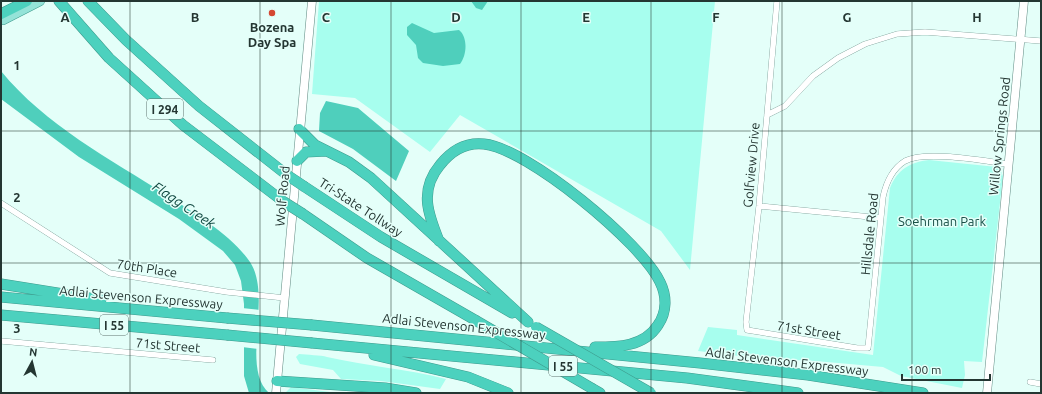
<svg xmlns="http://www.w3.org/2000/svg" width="1042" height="394" font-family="Ubuntu,sans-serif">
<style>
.green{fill:#a7feee}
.water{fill:#4fcfbc}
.pier{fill:#e4fff9}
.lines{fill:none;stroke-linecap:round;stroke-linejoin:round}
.street-casing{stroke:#608a82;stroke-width:6}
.secondary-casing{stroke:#608a82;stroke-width:9}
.primary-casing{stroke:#3e9b8d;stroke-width:10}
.highway-casing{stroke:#3e9b8d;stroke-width:11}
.street{stroke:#fff;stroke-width:5.5}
.secondary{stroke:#fff;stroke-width:8}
.primary{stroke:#94e3d8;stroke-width:9}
.highway{stroke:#4cd1be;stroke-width:10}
.highway-bridge-casing{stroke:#3e9b8d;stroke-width:11;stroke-linecap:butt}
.highway-bridge{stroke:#4cd1be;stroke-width:10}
.grid{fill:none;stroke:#243632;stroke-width:1;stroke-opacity:0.55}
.poi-dot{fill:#d44832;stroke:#e4fff9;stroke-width:1.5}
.labels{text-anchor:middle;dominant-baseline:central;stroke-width:3;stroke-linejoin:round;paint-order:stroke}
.shield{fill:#e4fff9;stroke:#5e726e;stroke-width:1}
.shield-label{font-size:12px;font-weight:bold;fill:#243632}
.poi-label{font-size:13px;font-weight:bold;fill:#243632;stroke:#e4fff9}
.street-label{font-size:13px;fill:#243632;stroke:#e4fff9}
.park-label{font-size:13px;fill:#184f47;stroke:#e4fff9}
.water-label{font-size:14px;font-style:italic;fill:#104941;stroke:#e4fff9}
.grid-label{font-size:13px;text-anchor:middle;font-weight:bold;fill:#243632;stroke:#e4fff9;stroke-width:3;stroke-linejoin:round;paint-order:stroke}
</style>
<rect width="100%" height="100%" fill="#e4fff9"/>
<!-- green -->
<path class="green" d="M319 1H715L690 270 661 231 460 115 430 152 355 98 312 94Z
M929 160 997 167 1000 169 1003 176 982 362 964 361 965 375 962 388 901 376 883 367 804 360 781 361 698 351 708 327 737 330V335L873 355 890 188C897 170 910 162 929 160Z
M299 354C307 355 321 355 327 357 366 366 407 369 446 379L440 389 381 381 341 379 333 370 300 364 296 357Z
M291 387 338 393H285Z"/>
<!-- water -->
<path class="water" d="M471 1H488L482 10 476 8Z
M412 23 434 33 459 30C468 37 467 55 460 64L443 66 423 63 418 58 416 45 407 35V27Z
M1 71C45 125 110 159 168 196 195 214 231 234 250 262 273 297 240 367 269 393H249L244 376V304L241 281 235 265 223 251 179 219 79 157 1 99Z
M326 101 358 108 409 151 396 181 353 149 319 131 320 113Z"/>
<!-- pier -->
<path class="pier" d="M242 308 260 310 259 349 242 347Z"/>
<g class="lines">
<defs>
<path id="street" d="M777 1 759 206 746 322 747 330 857 348H868L883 197C886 183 892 169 905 161 925 150 984 161 1008 164
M767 115 785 106 813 76 838 58 865 44 897 34 925 32 1041 41
M1 203 110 273 227 292 285 298
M759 206 881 218
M1 341 213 360
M1030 382 1041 384"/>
<path id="secondary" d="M276 393 312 1
M987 393 1024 1"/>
<path id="primary" d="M3 20 40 1"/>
<path id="highway" d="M59 1 109 58 183 125 284 202
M88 1 126 40 199 106 287 175
M1 14 27 1
M299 129 315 145 349 162 371 178 528 322
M297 161 306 152 326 151
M305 187 381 237 512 313
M303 214 367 258 475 320
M439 241C428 214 419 190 440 165 451 151 466 142 484 144 527 148 642 243 660 282 667 296 667 312 658 325 644 347 618 347 595 347
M1 284 101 300
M1 297 227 318
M1 315 227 335
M312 325 700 363 808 375 923 393
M312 343 687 378 798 393
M374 355 468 377 508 393
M277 381 385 388 416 393
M593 389 600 393"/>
</defs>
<!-- street casing -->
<use href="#street" class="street-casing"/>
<!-- secondary casing -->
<use href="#secondary" class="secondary-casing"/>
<!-- primary casing -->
<use href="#primary" class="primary-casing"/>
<!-- highway casing -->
<use href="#highway" class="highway-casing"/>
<!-- street -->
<use href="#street" class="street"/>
<!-- secondary -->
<use href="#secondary" class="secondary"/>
<!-- primary -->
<use href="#primary" class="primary"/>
<!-- highway -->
<use href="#highway" class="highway"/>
<defs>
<path id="highway-bridge" d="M287 175 305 187
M284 202 303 214
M227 318 312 325
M475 320 593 389
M536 327 651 393
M227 335 312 343"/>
</defs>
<!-- highway-bridge casing -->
<use href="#highway-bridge" class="highway-bridge-casing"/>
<!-- highway-bridge -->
<use href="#highway-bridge" class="highway-bridge"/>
</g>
<!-- grid -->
<path class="grid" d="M130 1V393M260 1V393M391 1V393M521 1V393M651 1V393M782 1V393M912 1V393M1 131H1041M1 263H1041"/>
<!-- markers -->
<circle class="poi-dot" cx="272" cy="13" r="4"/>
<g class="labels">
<!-- shield labels -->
<g class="shield">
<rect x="147" y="99" width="36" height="20" rx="3"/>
<rect x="100" y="315" width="28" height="20" rx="3"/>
<rect x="549" y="356" width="28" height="20" rx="3"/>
</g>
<g class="shield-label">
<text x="165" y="109">I 294</text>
<text x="114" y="325">I 55</text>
<text x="563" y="366">I 55</text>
</g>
<!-- poi labels -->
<g class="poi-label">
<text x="272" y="27">Bozena<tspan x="272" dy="15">Day Spa</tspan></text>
</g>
<!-- street labels -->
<g class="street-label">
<text transform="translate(999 136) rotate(-84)">Willow Springs Road</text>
<text transform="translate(751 165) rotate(-85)">Golfview Drive</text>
<text transform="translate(282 196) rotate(-85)">Wolf Road</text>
<text transform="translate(361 207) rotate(33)">Tri-State Tollway</text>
<text transform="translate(869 234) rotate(-84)">Hillsdale Road</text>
<text transform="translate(147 268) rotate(9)">70th Place</text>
<text transform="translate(141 297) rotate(5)">Adlai Stevenson Expressway</text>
<text transform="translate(464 326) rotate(6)">Adlai Stevenson Expressway</text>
<text transform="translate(809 330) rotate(9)">71st Street</text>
<text transform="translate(168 345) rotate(5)">71st Street</text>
<text transform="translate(787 361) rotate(7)">Adlai Stevenson Expressway</text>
</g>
<!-- park labels -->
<g class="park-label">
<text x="942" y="221">Soehrman Park</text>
</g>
<!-- water labels -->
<g class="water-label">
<text transform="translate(184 205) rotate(34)">Flagg Creek</text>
</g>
</g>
<g class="grid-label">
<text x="65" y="22">A</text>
<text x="195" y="22">B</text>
<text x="326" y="22">C</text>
<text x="456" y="22">D</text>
<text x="586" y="22">E</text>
<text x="716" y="22">F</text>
<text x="847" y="22">G</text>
<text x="977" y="22">H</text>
<text x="17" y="70">1</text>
<text x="17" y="202">2</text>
<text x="17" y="333">3</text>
</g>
<!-- border -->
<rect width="1042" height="394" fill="none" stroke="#243632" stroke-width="4"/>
<!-- north arrow -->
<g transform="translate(32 362) rotate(7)" stroke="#e4fff9" stroke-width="3" paint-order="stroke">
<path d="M0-3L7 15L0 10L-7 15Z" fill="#243632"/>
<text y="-6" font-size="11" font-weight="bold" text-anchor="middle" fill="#243632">N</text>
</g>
<!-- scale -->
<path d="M902 374v6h88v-6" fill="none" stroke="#243632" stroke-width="2"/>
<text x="908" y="374" font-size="12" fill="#243632" stroke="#e4fff9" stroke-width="3" paint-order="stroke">100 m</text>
</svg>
